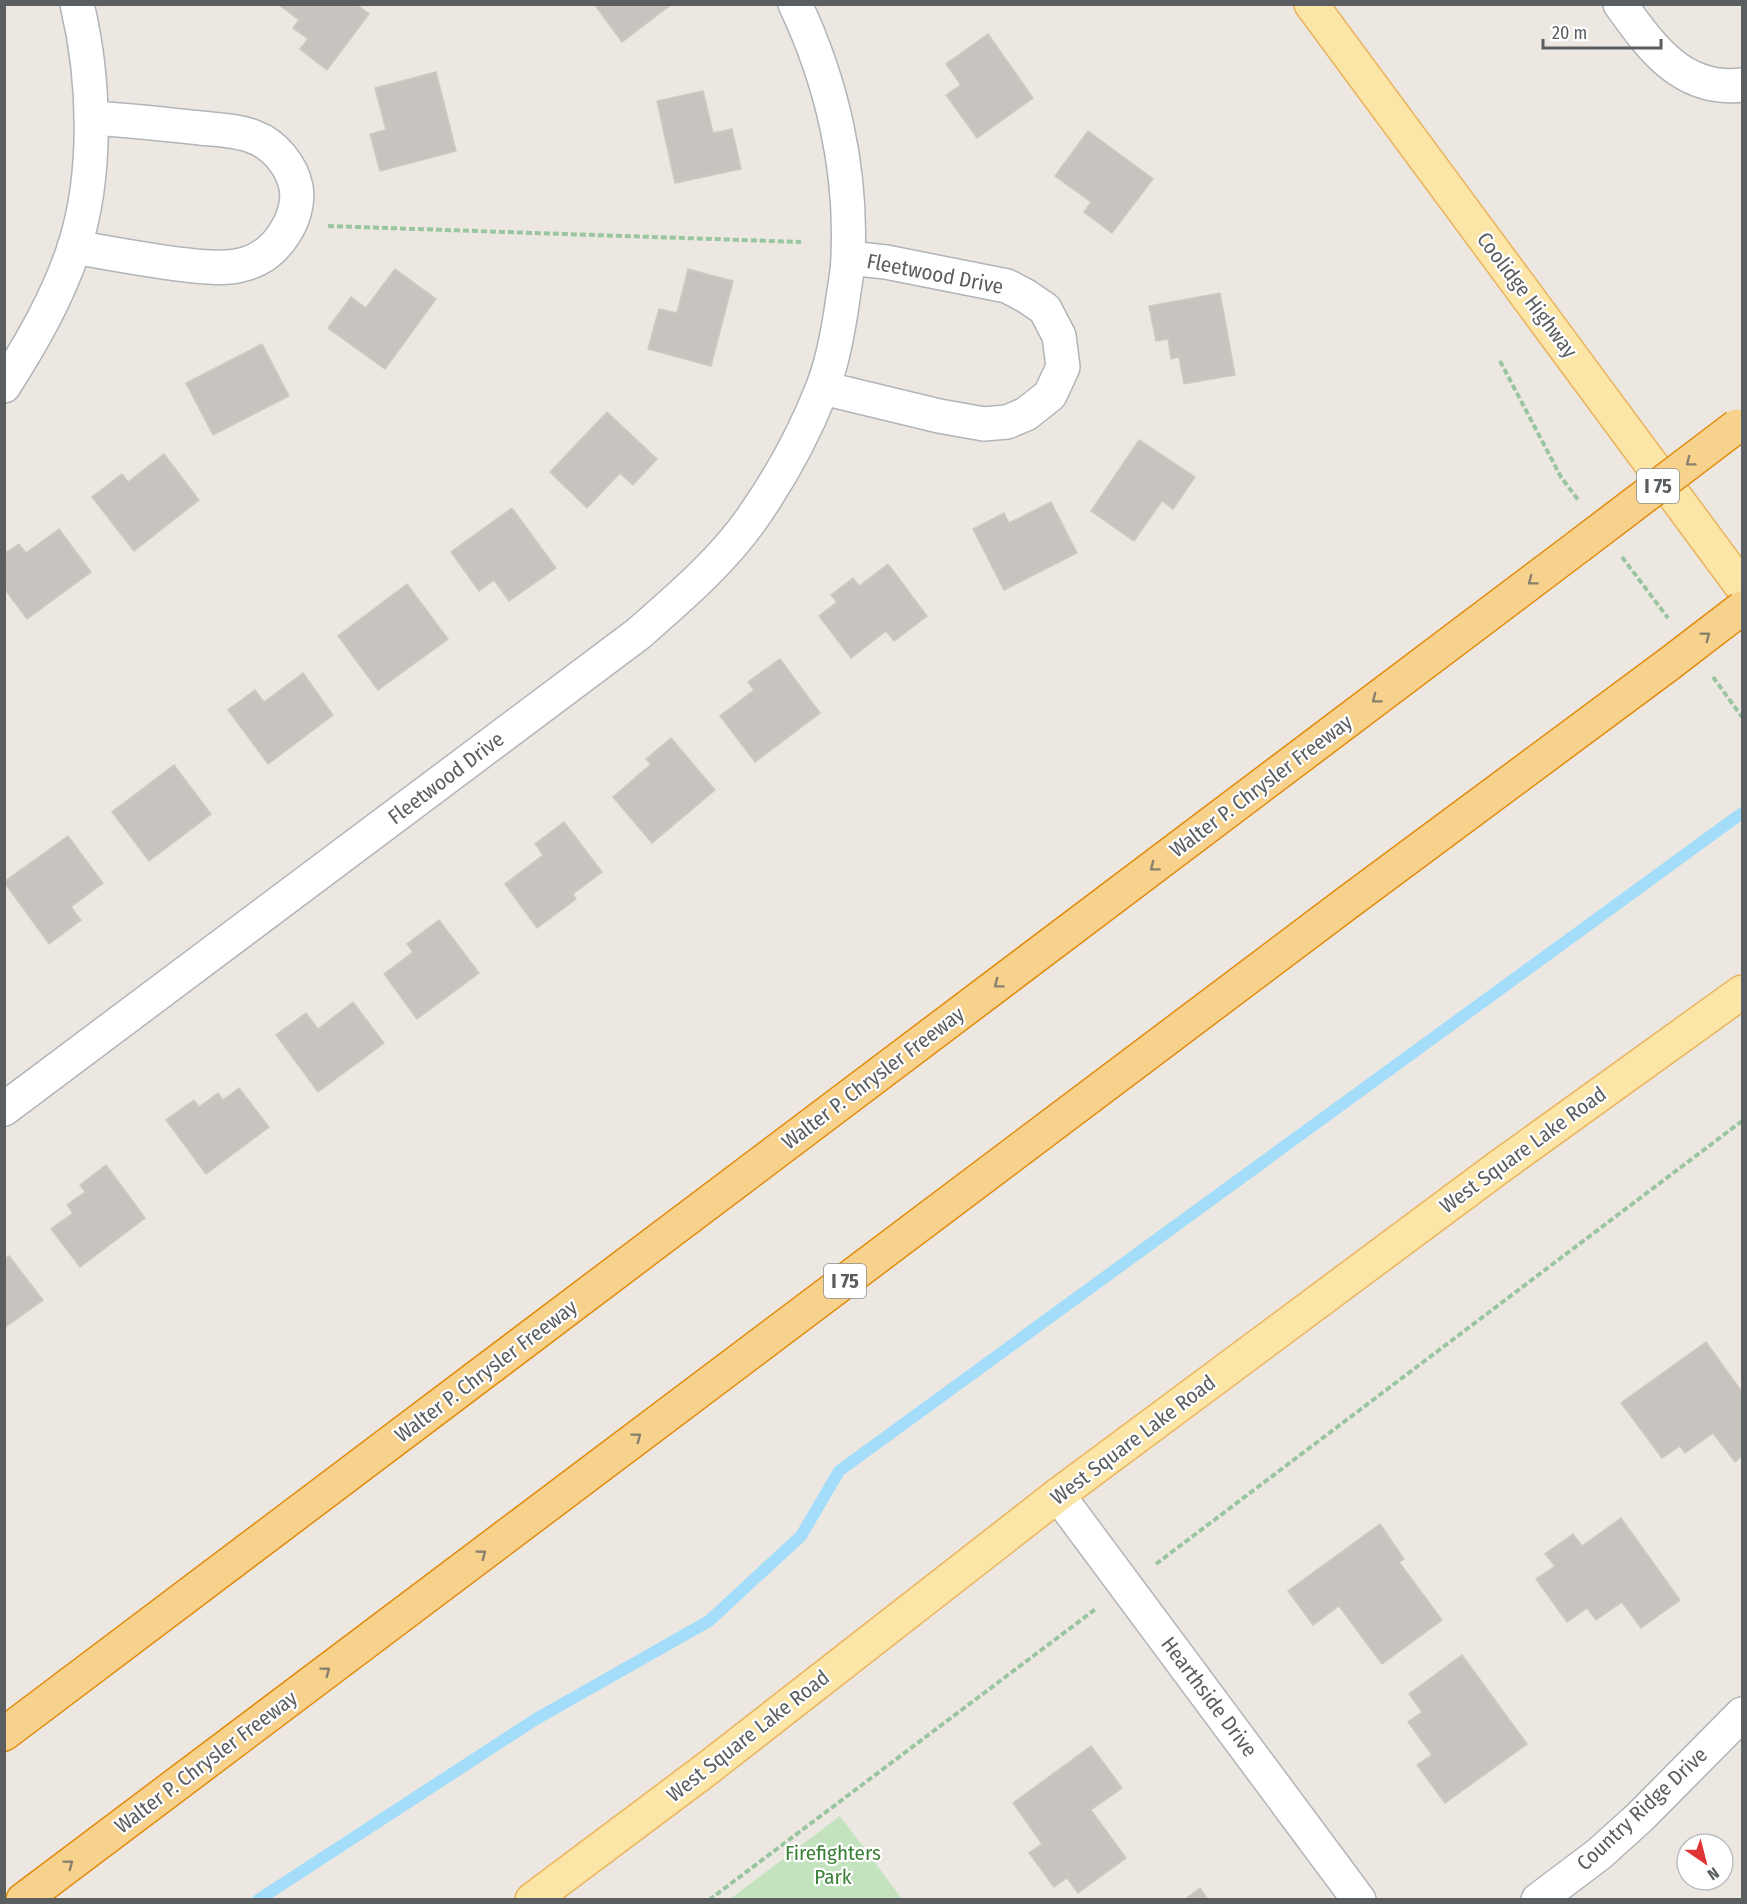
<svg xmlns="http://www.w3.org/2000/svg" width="1747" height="1904" font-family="'Fira Sans Condensed',sans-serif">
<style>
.green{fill:#c2e3be}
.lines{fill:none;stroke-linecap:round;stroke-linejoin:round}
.stream{stroke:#a3ddfa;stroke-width:12}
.building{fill:#c7c3be;stroke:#d0c9c0;stroke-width:1.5}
.minor-casing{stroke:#b2b4b8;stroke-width:36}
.major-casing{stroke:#eab45c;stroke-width:36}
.highway-casing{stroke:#e18a0b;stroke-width:36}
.path{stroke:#99c6a1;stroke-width:4;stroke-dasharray:6 3;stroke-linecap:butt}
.minor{stroke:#fff;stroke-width:33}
.major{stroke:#fbe5a7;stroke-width:33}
.highway{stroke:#f7d28d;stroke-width:33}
.highway-bridge-casing{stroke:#e18a0b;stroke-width:36;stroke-linecap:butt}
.highway-bridge{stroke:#f7d28d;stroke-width:33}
.oneway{stroke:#89816e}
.labels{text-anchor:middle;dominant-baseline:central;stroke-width:4.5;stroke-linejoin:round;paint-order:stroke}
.shield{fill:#fff;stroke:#8c8e90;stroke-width:1.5}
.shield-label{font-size:20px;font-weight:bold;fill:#5a5e61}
.street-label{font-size:21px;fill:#5a5e61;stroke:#fff}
.park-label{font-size:21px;fill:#3c8138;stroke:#fff}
</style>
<rect width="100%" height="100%" fill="#ece8e1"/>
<!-- green -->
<path class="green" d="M840 1816 902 1899H730Z"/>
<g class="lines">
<!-- stream -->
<path class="stream" d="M258 1900 536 1719 709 1621 801 1536 839 1471 1742 813"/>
</g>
<!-- building -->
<path class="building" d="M278 4H356L369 14 327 70 300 49 308 39 293 28 299 20Z
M594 4H672L622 42Z
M988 34 1033 98 977 138 946 95 961 85 946 64Z
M436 72 456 151 380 171 370 134 386 130 375 88Z
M703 91 713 133 732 129 741 169 675 183 657 101Z
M1088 131 1153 179 1112 233 1084 212 1091 202 1055 176Z
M395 269 436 299 385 369 328 328 351 297 366 308Z
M688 269 733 281 711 366 648 349 659 309 677 313Z
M1220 293 1235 375 1184 384 1179 357 1171 359 1168 339 1156 341 1149 306Z
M262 344 289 396 213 435 186 383Z
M607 412 657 459 633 485 620 473 587 508 550 472Z
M1139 440 1195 477 1173 509 1162 501 1134 541 1091 511Z
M164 454 199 500 134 551 92 497 122 474 128 482Z
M1051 502 1077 553 1004 590 973 529 1004 513 1009 523Z
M512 508 556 568 509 601 494 580 479 591 451 552Z
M59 529 91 572 27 619 4 588V554L19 544 26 553Z
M888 564 927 616 894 641 886 631 851 658 819 616 837 602 831 595 853 578 859 586Z
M407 584 448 639 378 690 338 636Z
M780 659 820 713 755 762 720 716 754 690 748 682Z
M303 673 333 715 268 764 228 710 255 690 264 702Z
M671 738 715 790 652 843 613 797 651 764 646 759Z
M174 765 211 814 149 861 112 812Z
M564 822 602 872 573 894 576 899 537 928 505 884 543 855 535 844Z
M68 836 103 883 71 907 81 920 49 944 4 882Z
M439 920 479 973 417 1019 384 974 413 952 407 944Z
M353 1002 384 1043 318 1092 276 1035 306 1013 318 1029Z
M239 1088 269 1127 206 1174 166 1120 194 1100 199 1107 218 1093 223 1100Z
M106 1165 145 1218 80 1267 51 1229 73 1213 67 1205 85 1192 80 1185Z
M9 1256 43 1300 4 1328V1259Z
M1706 1342 1742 1392V1456L1735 1462 1713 1433 1685 1453 1680 1446 1662 1458 1621 1403Z
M1621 1518 1680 1600 1641 1628 1622 1602 1596 1620 1587 1608 1567 1622 1536 1579 1555 1566 1545 1554 1573 1534 1582 1546Z
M1380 1524 1404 1559 1399 1562 1442 1620 1382 1664 1339 1606 1313 1625 1288 1591Z
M1462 1655 1527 1744 1445 1803 1417 1765 1432 1755 1408 1722 1422 1712 1409 1694Z
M1091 1746 1122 1788 1091 1810 1126 1858 1078 1893 1067 1878 1054 1887 1029 1853 1042 1844 1013 1803Z
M1200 1888 1208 1900H1184Z"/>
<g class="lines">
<defs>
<path id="minor" d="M1620 4C1651 47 1682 92 1742 85
M74 247C114 254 155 262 195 266 210 267 226 269 241 265 259 261 274 250 284 234 293 221 299 203 296 187 292 166 274 144 254 137 237 130 218 130 200 128 163 124 127 120 91 118
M4 386C32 342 58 297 74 248 98 174 95 79 77 4
M823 388 939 416 984 424 1007 422 1026 414 1050 395 1063 367 1059 336 1045 309 1026 296 1007 286 886 262 848 258
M4 1109 638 634C679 598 725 559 755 514 782 475 805 432 822 389 832 365 838 332 842 305 844 289 848 272 848 256 852 169 832 82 795 4
M1058 1495 1359 1900
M1538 1900 1599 1854 1640 1817 1742 1714"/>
<path id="major" d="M1311 4 1742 587
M532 1900 708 1768 1058 1495 1499 1167 1742 992"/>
<path id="highway" d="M4 1734 1579 546
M23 1900 1347 903 1669 664"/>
</defs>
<!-- minor casing -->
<use href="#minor" class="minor-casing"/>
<!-- major casing -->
<use href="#major" class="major-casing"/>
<!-- highway casing -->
<use href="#highway" class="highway-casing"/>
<!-- path -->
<path class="path" d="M328 226 801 242
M1500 361 1561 477 1579 501
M1622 557 1668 618
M1713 677 1742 717
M1156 1564 1742 1121
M709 1900 1097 1608"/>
<!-- minor -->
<use href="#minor" class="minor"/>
<!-- major -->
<use href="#major" class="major"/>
<!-- highway -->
<use href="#highway" class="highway"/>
<defs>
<path id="highway-bridge" d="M1579 546 1737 426
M1669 664 1742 608"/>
</defs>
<!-- highway-bridge casing -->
<use href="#highway-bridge" class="highway-bridge-casing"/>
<!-- highway-bridge -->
<use href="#highway-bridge" class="highway-bridge"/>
</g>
<!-- one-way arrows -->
<defs><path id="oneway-chevron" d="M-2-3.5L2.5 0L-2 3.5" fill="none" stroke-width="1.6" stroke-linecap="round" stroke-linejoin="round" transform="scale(1.5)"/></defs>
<g class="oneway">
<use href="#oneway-chevron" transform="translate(1690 462) rotate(143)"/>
<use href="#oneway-chevron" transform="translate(1532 581) rotate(143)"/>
<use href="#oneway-chevron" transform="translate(1706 636) rotate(-37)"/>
<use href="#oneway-chevron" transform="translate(1376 699) rotate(143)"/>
<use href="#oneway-chevron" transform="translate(1154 867) rotate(143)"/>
<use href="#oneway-chevron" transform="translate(998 984) rotate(143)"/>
<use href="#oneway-chevron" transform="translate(637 1437) rotate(-37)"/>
<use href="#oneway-chevron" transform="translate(482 1554) rotate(-37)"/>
<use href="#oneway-chevron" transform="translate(326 1671) rotate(-37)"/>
<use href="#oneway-chevron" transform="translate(69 1864) rotate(-37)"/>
</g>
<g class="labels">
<!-- shield labels -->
<g class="shield">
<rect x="1637" y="469" width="42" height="34" rx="4.5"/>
<rect x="824" y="1264" width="42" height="34" rx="4.5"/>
</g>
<g class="shield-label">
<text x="1658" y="486">I 75</text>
<text x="845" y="1281">I 75</text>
</g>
<!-- street labels -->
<g class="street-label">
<text transform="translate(935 274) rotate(11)">Fleetwood Drive</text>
<text transform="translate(1527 295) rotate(53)">Coolidge Highway</text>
<text transform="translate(446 778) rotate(-37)">Fleetwood Drive</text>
<text transform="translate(1261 786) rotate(-37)">Walter P. Chrysler Freeway</text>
<text transform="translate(873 1078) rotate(-37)">Walter P. Chrysler Freeway</text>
<text transform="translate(1523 1150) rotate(-36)">West Square Lake Road</text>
<text transform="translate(486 1371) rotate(-37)">Walter P. Chrysler Freeway</text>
<text transform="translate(1133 1440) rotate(-37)">West Square Lake Road</text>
<text transform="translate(1209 1697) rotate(53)">Hearthside Drive</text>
<text transform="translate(748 1736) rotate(-38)">West Square Lake Road</text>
<text transform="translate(206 1762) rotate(-37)">Walter P. Chrysler Freeway</text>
<text transform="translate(1642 1809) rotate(-43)">Country Ridge Drive</text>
</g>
<!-- park labels -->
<g class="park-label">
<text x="833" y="1853">Firefighters<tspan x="833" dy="24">Park</tspan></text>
</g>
</g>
<!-- border -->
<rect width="1747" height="1904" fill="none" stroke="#5a5e61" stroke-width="12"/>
<!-- north arrow -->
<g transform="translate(1705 1862) rotate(145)"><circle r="28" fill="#ffffff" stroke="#bdbfc0" stroke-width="1.5"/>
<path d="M0-4.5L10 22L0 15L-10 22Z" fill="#e03336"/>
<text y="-9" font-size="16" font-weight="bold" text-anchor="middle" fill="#5a5e61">N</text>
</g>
<!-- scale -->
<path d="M1543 39v9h118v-9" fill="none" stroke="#5a5e61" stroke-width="3"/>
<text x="1552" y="39" font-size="18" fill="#5a5e61" stroke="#ffffff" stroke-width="4.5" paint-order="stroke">20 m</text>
</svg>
